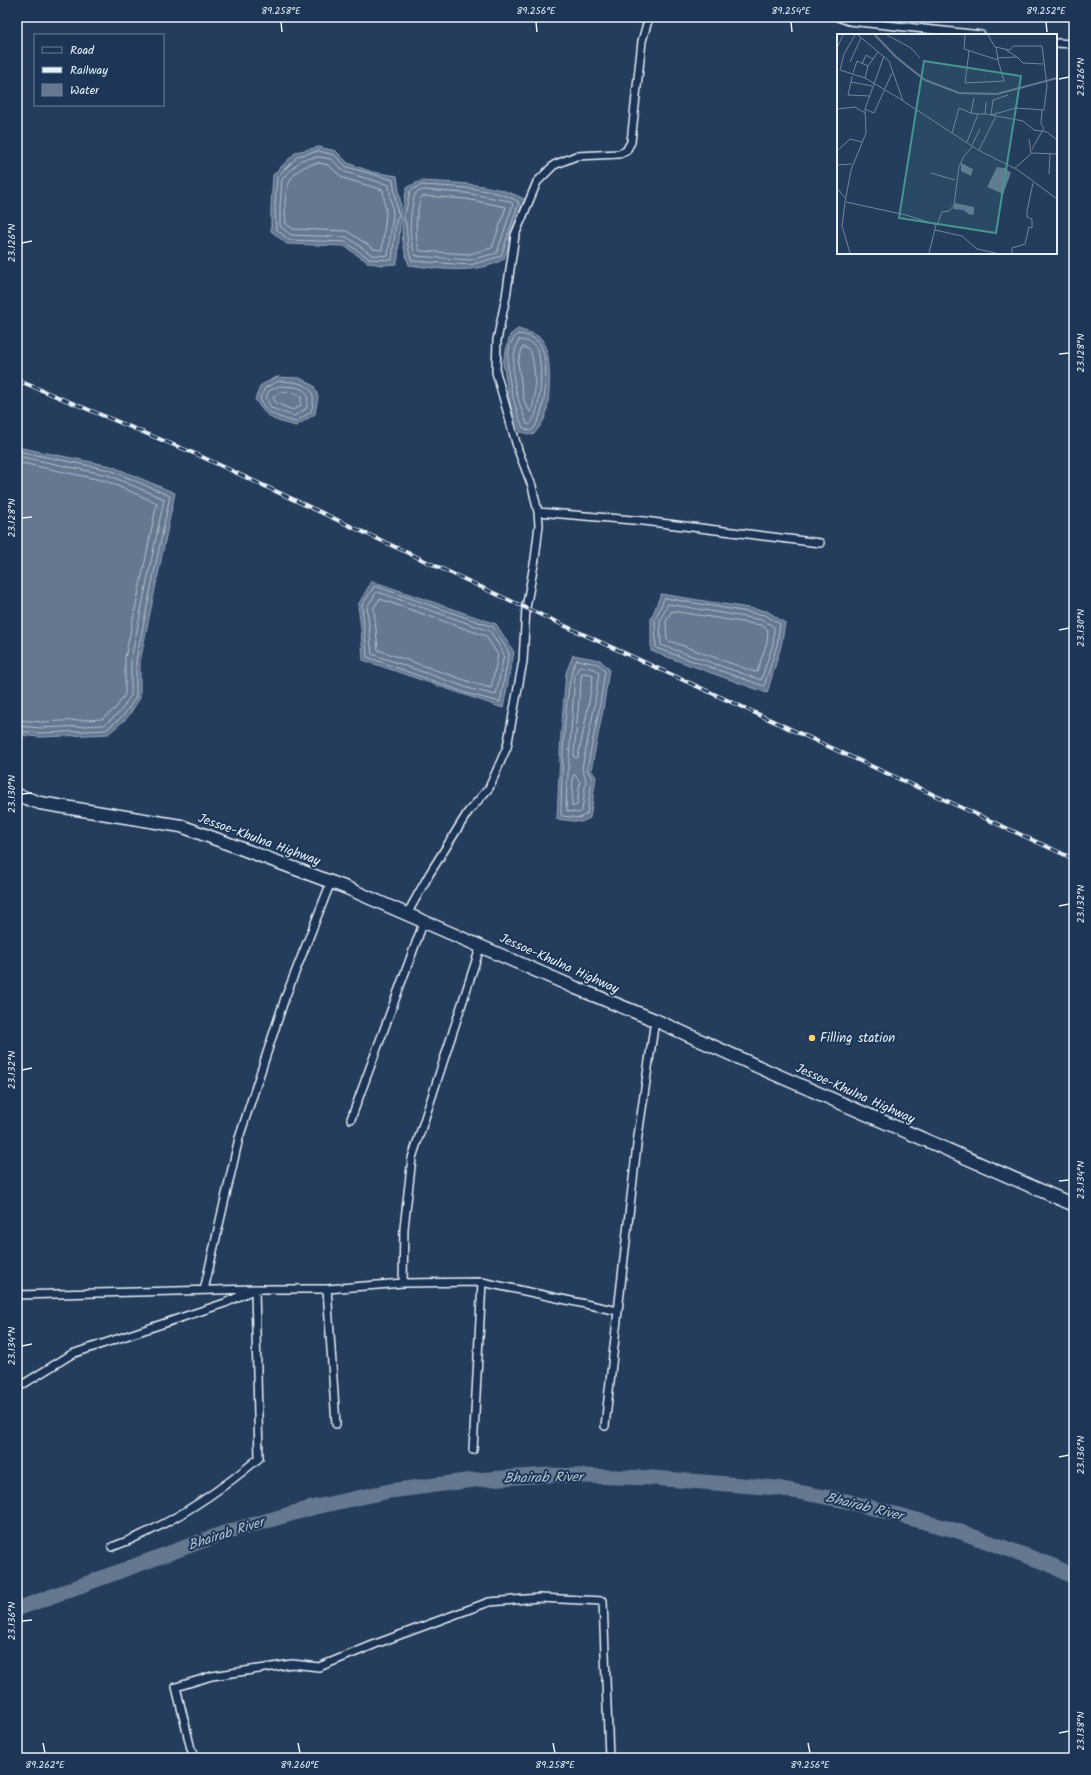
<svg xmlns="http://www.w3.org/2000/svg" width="1091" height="1775" font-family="Kalam,sans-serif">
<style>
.water{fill:#657890;stroke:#99a8ba}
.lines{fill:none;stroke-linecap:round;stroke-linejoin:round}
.shore{stroke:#b4c1ce;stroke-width:1}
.river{stroke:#657890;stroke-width:15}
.minor-casing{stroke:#e8f1f8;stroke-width:10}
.trunk-casing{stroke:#e8f1f8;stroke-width:15}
.minor{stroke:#1d3557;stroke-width:7}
.trunk{stroke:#1d3557;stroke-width:12}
.rail-casing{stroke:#e8f1f8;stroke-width:4}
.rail{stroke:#1d3557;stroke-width:2.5;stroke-dasharray:8;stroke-linecap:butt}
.ticks{fill:none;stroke:#e8f1f8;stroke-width:1.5}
.poi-dot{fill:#ffd166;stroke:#1d3557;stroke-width:1.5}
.labels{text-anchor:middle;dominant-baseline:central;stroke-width:4;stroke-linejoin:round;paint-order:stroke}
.street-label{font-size:13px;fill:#e8f1f8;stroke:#1d3557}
.poi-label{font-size:13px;fill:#e8f1f8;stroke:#1d3557;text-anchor:start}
.water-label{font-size:14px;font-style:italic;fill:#b4c1ce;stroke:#1d3557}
.inset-river{fill:none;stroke:#657890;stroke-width:2}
.inset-road{fill:none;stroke:#73859b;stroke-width:1}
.view{fill:#459590;fill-opacity:0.15;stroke:#459590;stroke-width:2}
.inset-edge{fill:none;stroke:#e8f1f8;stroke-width:2}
.neatline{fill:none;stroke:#e8f1f8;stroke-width:1.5}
.ticks-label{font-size:10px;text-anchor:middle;fill:#e8f1f8}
</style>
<rect width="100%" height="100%" fill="#253d5d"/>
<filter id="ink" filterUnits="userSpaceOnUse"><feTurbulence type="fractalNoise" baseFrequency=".025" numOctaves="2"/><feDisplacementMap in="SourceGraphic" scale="8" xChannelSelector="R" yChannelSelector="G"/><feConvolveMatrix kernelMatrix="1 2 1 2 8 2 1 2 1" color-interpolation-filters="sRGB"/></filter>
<g filter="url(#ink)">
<!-- water -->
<path class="water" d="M319 147 336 151 348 163 372 172 397 176 401 207 398 258 396 264 383 265 369 263 344 246 287 244 271 231V206L273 175 296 152Z
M421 181C456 183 495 183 526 200L504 259C477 275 439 269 409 265 399 239 401 214 407 187Z
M518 329C527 332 538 334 543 341 552 352 550 401 546 414 544 422 538 429 533 435L520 432 510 404 503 362 510 335Z
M277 377 300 378 314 386 318 397 315 414 296 426C273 420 268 420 255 399L261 385Z
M17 447 111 466 175 493 140 661V698L127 718 108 734 42 737 17 735Z
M372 581 496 624 514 652 503 708 363 660 361 628 358 605Z
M661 594 767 611 785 623 781 646 767 693 651 651V619Z
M573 655 600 660 609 669 603 710 591 770 596 777 590 818 581 822 557 819 561 733 566 673Z"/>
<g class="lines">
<!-- shore -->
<path class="shore" d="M319 151 334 155 347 167 393 180 397 210 399 215 396 220 392 260 370 259 345 242 289 240 276 229 275 206 277 177 298 156Z
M319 157 331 159 345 172 389 185 393 214 388 256 372 255 347 237 291 235 280 226V207L282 179 301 160Z
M319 163 328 165 343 178 383 190 386 214 382 250 374 249 347 231 293 229 286 224C283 194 285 167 319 163Z
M422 185C451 187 494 187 519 202L501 256 470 265 412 261C405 245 409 226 403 215L406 211 410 191Z
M423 190 466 193 509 201 513 204 497 253 470 260 416 256C407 237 410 214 415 194Z
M424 196 466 199 506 207 492 248 469 254 420 251C413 236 417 214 420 199Z
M518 334C525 334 536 338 540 344 550 361 547 417 531 431L523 428C515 408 496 349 518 334Z
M519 340C524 340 532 342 536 347 544 360 542 415 529 425L527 424C517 398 506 367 519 340Z
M523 347 530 350C535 362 538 402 530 412L524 401 518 363Z
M279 381C301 382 320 384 311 412L295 422C279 417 265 414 260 398L265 388Z
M280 386C297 387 313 386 306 409L294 416 271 408 266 397 269 391Z
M281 392 295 393 301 396V405L293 410 276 403 273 397Z
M17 451 110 470 170 496 136 660V697L124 715 106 730 42 733 17 731
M17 456 108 475 164 499 131 659V695L120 712 104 725 42 728 17 726
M17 462 106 481 157 503 125 658V694L116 708 102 719 42 722 17 720
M375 586 493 627 509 653 500 702 469 694 367 657 362 606Z
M378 592 490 631 504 654 496 695 471 689 372 654 367 607 376 593Z
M665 598 765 615 780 624 777 645 764 686 656 648 655 620Z
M380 599 486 636 498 655 491 688 473 683 378 650 374 608Z
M668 604 763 620 774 627 773 644 761 680 661 645 660 621Z
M672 611 761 625 768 630 767 642 757 672H755L667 640 666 622Z
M577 660 598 664 605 671 599 710 587 769 592 779 587 814 580 818 562 816 561 814C561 790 564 672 577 660Z
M580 666 595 669 599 673 594 709 582 768 586 780 582 811 579 813 567 811 566 802 575 675Z
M582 673 591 674 593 676 588 708 578 757 576 758 574 757Z
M575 775 580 782 577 805 575 806H572V803L573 776Z"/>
<!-- river -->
<path class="river" d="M17 1609 224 1533 315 1507 390 1491 473 1480 548 1475 653 1478 777 1488 846 1501 958 1531 1049 1564 1074 1577"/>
<defs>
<path id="minor" d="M838 17 849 21 981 35
M1056 43 1074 44
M538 512 644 521 820 543
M407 914 430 873 468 812 489 788 507 747 523 661 526 608 535 559 539 525 538 512 532 486 518 450 496 372 497 340 506 297 515 235 537 182 554 165 576 156 619 154 626 151 631 142 642 41 649 17
M351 1119 424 921
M482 1282 618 1311 638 1136 655 1020
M204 1290 239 1138 285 998 331 882
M17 1295 255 1289 225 1303 72 1354 17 1388
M336 1424 327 1289 403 1283
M605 1426 618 1311
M473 1450 482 1282 403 1283 404 1228 412 1158 481 945
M112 1547C167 1527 214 1496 259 1458L255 1289H327
M196 1758 191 1749 176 1687 212 1676 292 1664 319 1667 378 1643 489 1602 539 1598 603 1601 609 1758"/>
<path id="trunk" d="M17 795 40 803 181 826 347 888 576 988 655 1020 770 1072 1074 1205"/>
</defs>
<!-- minor casing -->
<use href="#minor" class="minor-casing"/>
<!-- trunk casing -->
<use href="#trunk" class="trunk-casing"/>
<!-- minor -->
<use href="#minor" class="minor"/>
<!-- trunk -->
<use href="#trunk" class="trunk"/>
<defs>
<path id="rail" d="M17 380 198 455 526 608 1074 859"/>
</defs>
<!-- rail casing -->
<use href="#rail" class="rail-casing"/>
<!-- rail -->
<use href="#rail" class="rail"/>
</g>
</g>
<!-- ticks -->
<path class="ticks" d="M281 22 282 32M536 22 537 32M791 22 792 32M1046 22 1047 32M1059 79 1069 77M22 243 32 241M1059 354 1069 353M22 518 32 517M1059 630 1069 628M22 794 32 793M1059 906 1069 904M22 1070 32 1068M1059 1181 1069 1180M22 1346 32 1344M1059 1457 1069 1455M22 1621 32 1620M1059 1733 1069 1731M43 1743 45 1753M298 1743 300 1753M553 1743 555 1753M808 1743 810 1753"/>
<!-- markers -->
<circle class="poi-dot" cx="812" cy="1038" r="4"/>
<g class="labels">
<!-- street labels -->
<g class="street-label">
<text transform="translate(259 840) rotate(20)">Jessoe-Khulna Highway</text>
<text transform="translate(559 964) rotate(24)">Jessoe-Khulna Highway</text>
<text transform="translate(855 1094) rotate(24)">Jessoe-Khulna Highway</text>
</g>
<!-- poi labels -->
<g class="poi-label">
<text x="820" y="1038">Filling station</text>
</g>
<!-- water labels -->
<g class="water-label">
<text transform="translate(543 1478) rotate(-1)">Bhairab River</text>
<text transform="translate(864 1507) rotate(14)">Bhairab River</text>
<text transform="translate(226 1534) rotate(-18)">Bhairab River</text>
</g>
</g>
<!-- overview -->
<g transform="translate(837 34)">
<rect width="220" height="220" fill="#253d5d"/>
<path d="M124 129 136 135 134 142 124 137ZM160 133 168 134 174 139 166 160 150 153ZM118 169 137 173V180L133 181 126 176 116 175Z" fill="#657890"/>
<path class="inset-river" d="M38 1 59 23 88 46 122 59 160 60 220 44"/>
<path class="inset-road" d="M18 1 7 20 3 36 28 44 65 66M21 1 52 27 66 67 141 116 181 136 220 165M50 1 74 14 83 24M128 1 127 15 161 26 159 13M151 1 158 13 173 16 176 12H205L210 52 207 76 179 74 154 81 186 87 197 96 210 98 220 106M0 14 6 1M169 16 180 23M132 17 128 49 167 47 161 26M160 24 180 23 186 29 206 30M13 28 24 4M25 30 29 21 36 25M31 32 41 18M16 39 20 27 31 32 28 44M15 42 14 48 35 52M14 48 11 61 32 62M0 75 18 73 28 79M28 75 37 79 55 39M141 80H148L149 68M148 80 154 81 156 66 171 61M115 99 122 74 134 79M192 105 194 119M130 108 141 80 134 79 137 64M135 111 143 95M195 115 207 94 204 90 205 76M142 116 159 82M0 117 13 105 25 108M0 131 15 130M178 134 195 119 220 120M94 139 118 146M212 140 213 120M0 154 8 164M9 168 69 181 100 191 105 178 112 177 117 171 122 133 127 122 136 112M98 196 125 202 140 215 159 219M13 219 5 192 8 168 14 136 29 99 28 75 47 22M92 219 99 191M175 219V214L188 210 192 193 195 194V185L190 183V177L196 149"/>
<path class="view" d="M87 27 184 42 159 199 62 184Z"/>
<rect width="220" height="220" class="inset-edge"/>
</g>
<!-- margin -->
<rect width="1091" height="1775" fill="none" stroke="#1d3557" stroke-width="44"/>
<!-- legend -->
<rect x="34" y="34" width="130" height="72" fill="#1d3557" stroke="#6e8097"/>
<rect x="42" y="47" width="20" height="6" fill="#1d3557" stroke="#6e8097"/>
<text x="70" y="54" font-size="12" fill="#e8f1f8">Road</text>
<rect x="42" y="67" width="20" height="6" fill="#e8f1f8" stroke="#6e8097"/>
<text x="70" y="74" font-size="12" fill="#e8f1f8">Railway</text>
<rect x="42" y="84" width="20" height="12" fill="#657890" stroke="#6e8097"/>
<text x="70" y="94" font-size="12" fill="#e8f1f8">Water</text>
<rect x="22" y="22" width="1047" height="1731" class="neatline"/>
<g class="ticks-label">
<text x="281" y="14">89.258°E</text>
<text x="536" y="14">89.256°E</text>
<text x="791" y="14">89.254°E</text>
<text x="1046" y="14">89.252°E</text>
<text transform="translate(1080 77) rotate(-90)" y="4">23.126°N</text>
<text transform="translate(11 243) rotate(-90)" y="4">23.126°N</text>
<text transform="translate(1080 353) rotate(-90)" y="4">23.128°N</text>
<text transform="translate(11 518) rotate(-90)" y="4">23.128°N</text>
<text transform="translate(1080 628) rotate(-90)" y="4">23.130°N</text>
<text transform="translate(11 794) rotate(-90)" y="4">23.130°N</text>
<text transform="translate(1080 904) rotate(-90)" y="4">23.132°N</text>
<text transform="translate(11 1070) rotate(-90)" y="4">23.132°N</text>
<text transform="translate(1080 1180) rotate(-90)" y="4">23.134°N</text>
<text transform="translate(11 1346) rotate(-90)" y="4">23.134°N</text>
<text transform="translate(1080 1455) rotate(-90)" y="4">23.136°N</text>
<text transform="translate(11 1621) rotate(-90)" y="4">23.136°N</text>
<text transform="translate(1080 1731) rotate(-90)" y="4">23.138°N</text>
<text x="45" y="1768">89.262°E</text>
<text x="300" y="1768">89.260°E</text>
<text x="555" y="1768">89.258°E</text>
<text x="810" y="1768">89.256°E</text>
</g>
</svg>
